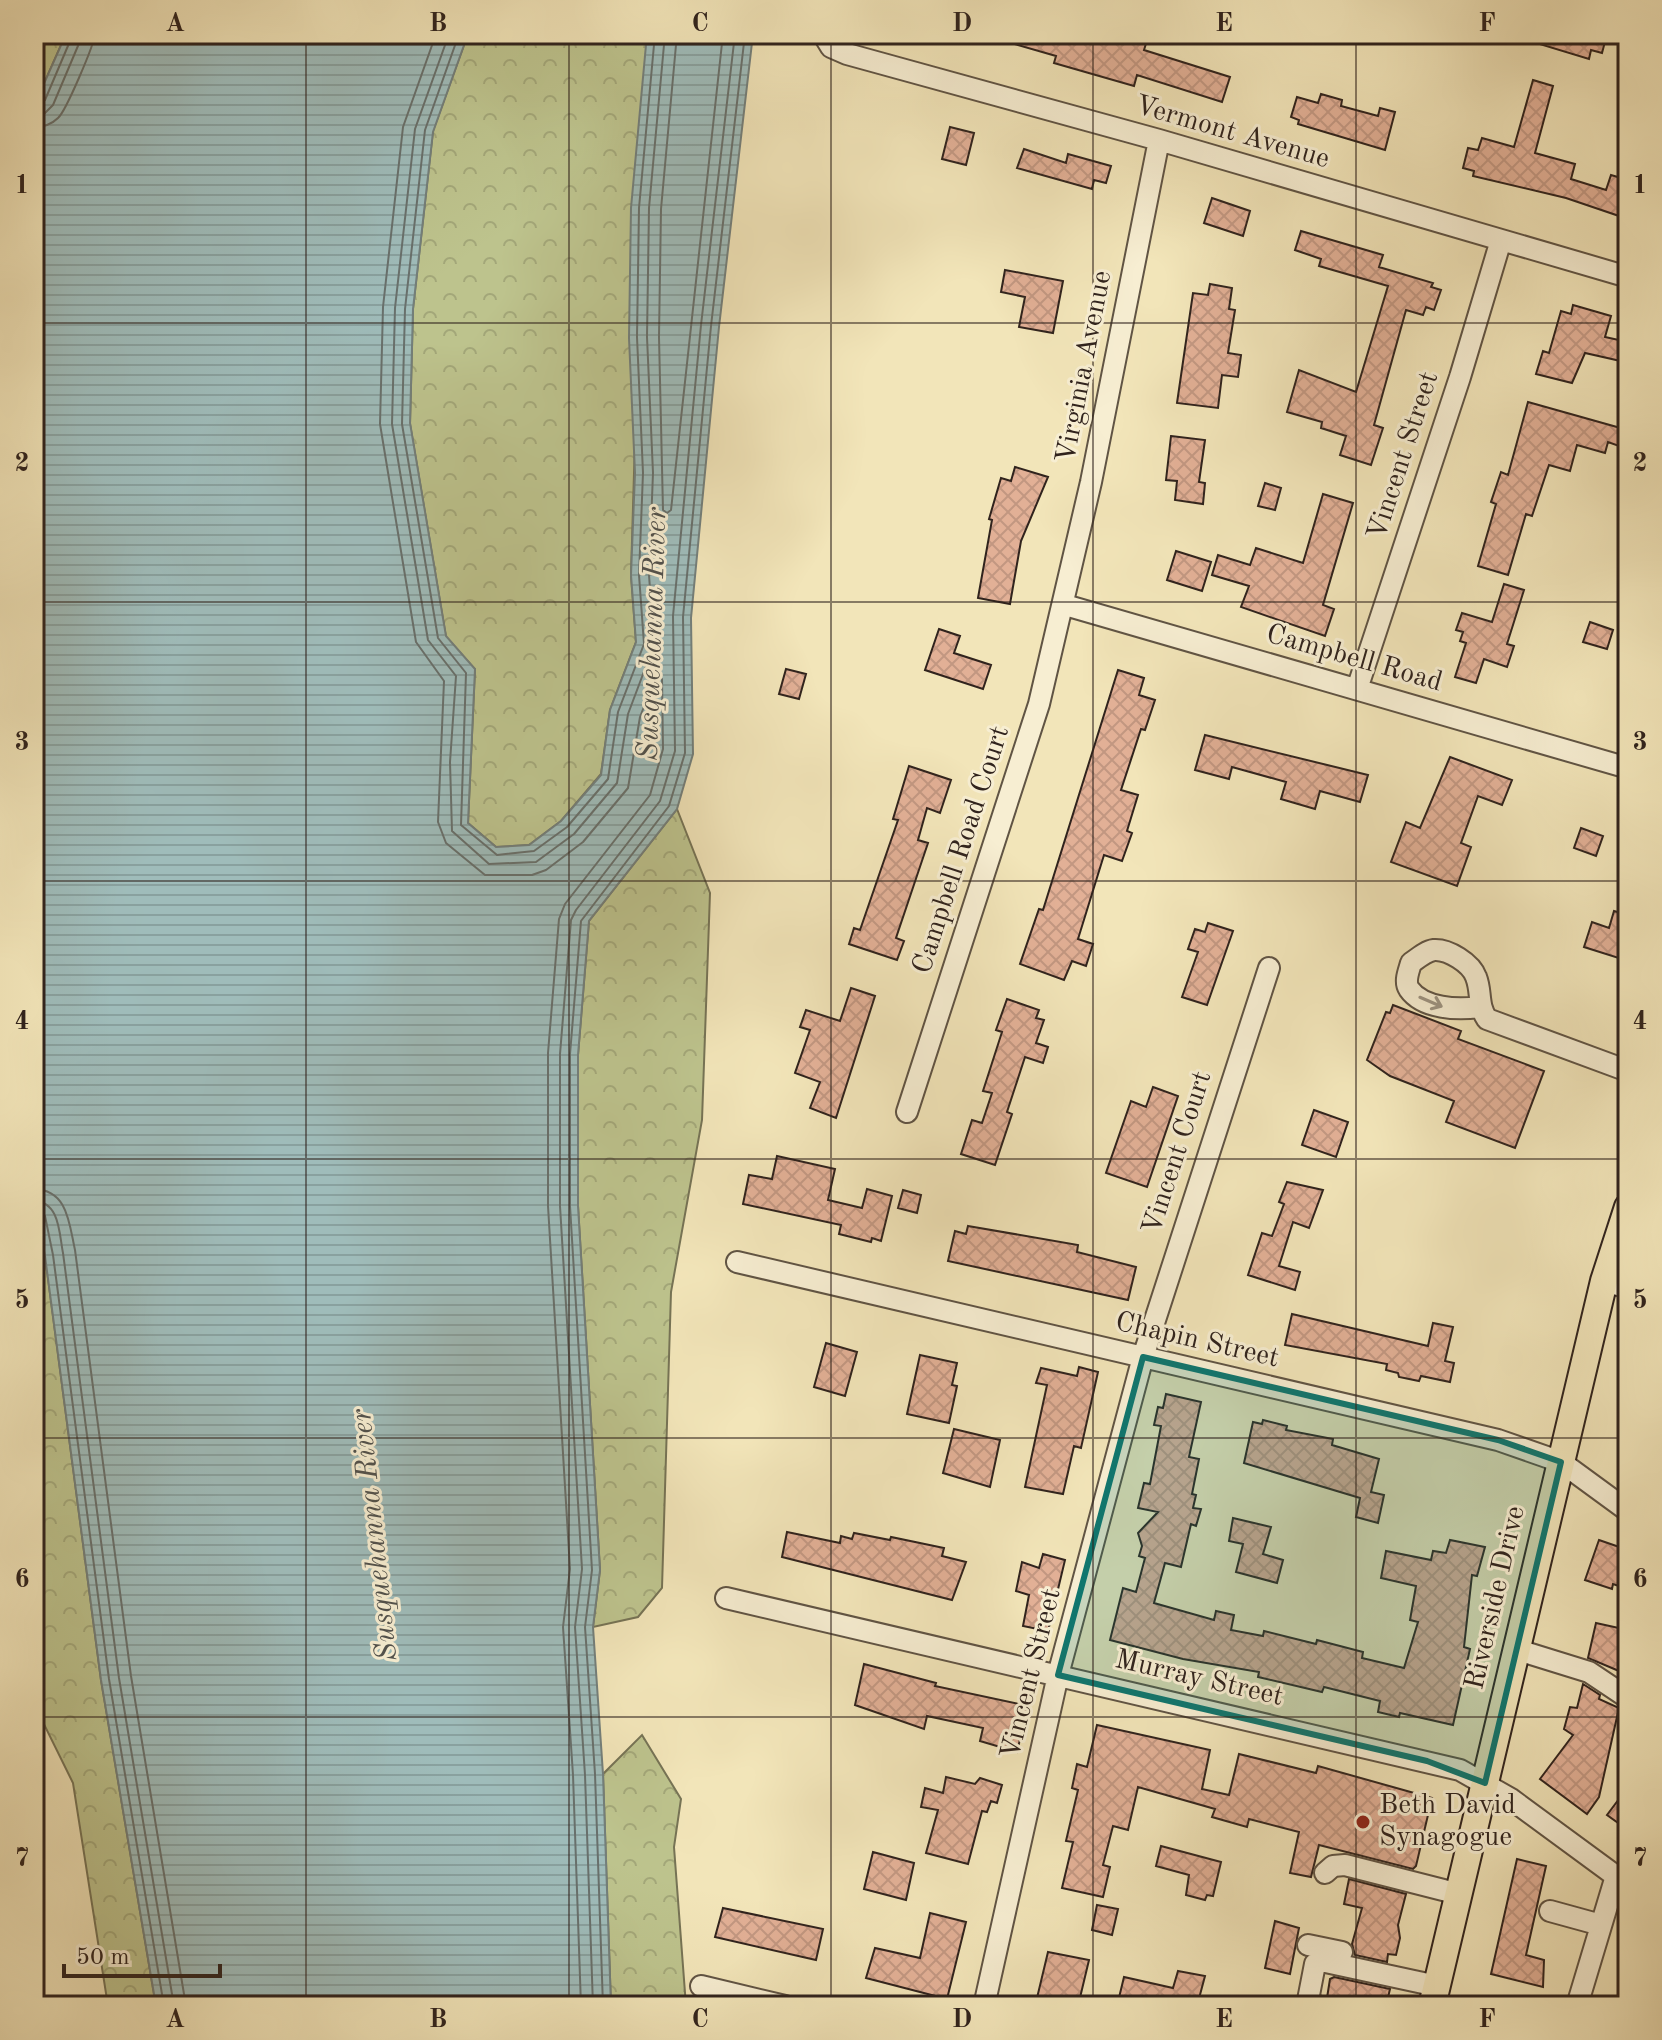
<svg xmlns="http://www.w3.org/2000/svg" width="1662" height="2040" font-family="'Old Standard TT',serif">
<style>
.forest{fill:url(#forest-crowns);stroke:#767355;stroke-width:2}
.water{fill:url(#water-rules);stroke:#737f7b;stroke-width:2}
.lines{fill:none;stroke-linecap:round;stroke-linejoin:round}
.shore{stroke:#68706c;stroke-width:2}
.building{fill:url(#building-cross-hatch);stroke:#30231d;stroke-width:2}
.minor-casing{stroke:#605444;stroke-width:24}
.major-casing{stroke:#30231d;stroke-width:30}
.minor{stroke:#f7eed2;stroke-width:20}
.major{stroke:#f2e5b9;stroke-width:26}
.oneway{stroke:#9d9381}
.marked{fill:#0f766e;fill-opacity:0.2;stroke:#0f766e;stroke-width:6;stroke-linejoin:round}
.grid{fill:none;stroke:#30231d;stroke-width:2;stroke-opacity:0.55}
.poi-dot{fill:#8f2418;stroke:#f7eed2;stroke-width:3}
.labels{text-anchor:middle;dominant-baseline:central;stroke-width:6;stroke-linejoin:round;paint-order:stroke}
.street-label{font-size:28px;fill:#30231d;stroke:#f7eed2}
.poi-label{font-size:28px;fill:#30231d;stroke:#f7eed2;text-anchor:start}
.water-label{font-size:30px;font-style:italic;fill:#51514c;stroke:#f7eed2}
.neatline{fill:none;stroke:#30231d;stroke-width:3}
.grid-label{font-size:26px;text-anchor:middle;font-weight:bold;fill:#30231d}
</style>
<defs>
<pattern id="forest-crowns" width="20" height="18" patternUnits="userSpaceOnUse" patternTransform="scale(2)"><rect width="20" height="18" fill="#bdc38d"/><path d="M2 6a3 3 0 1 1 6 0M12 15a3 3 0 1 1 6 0" fill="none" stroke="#a3a779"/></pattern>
<pattern id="water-rules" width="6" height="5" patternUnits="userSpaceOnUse" patternTransform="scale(2)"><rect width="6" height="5" fill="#9fbcba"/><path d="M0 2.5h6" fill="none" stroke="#89a19f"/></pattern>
<pattern id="building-cross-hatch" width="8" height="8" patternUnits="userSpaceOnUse" patternTransform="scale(2)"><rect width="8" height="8" fill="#e2b096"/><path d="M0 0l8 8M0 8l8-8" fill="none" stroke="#c29781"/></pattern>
</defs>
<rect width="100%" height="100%" fill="#f2e5b9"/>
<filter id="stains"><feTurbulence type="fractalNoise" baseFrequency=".0025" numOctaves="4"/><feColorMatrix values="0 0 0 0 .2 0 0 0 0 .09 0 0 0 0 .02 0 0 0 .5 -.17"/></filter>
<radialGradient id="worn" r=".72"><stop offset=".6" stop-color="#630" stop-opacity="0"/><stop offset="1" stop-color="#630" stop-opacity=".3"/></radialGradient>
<!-- forest -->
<path class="forest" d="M34 34H66L34 106Z
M468 34H647L631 575 636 642 610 710 601 774 561 821 529 845 496 847 468 823 475 669 446 637 410 424 413 309 433 131Z
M677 809 710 893 702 1120 671 1292 662 1588 638 1617 593 1627 600 1570 578 1206V1055L589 921Z
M34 1201 45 1256 101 1680 156 2006H108L73 1783 34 1704Z
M642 1735 681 1799 674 1847 686 2006H611L603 1774Z"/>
<!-- water -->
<path class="water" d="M66 34H468L433 132 413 309 410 423 446 636 475 669 468 823 496 847 529 845 561 821 601 775 610 710 636 642 631 575 635 473 629 338 631 208 647 34H753L719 327 691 618 693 754 677 809 589 921 578 1055V1206L600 1570 593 1627 603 1774 611 2006H156L101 1680 45 1256 34 1201V106Z"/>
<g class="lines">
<!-- shore -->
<path class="shore" d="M436 34 403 127 383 307 380 424 416 642 444 681 438 822 446 843 485 875H532L546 870 583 842 628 788 640 717 655 678 662 679 663 749 650 795 565 904 559 919 548 1053V1206L570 1569 563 1627 573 1775 581 2006
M449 34 415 129 395 308 392 424 428 640 456 676 450 762 452 831 489 864 536 862 574 834 617 783 628 714 654 645 649 575 653 473 647 337 649 208 665 34
M459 34 425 130 405 309 402 424 438 638 466 673 461 825 497 855 534 851 567 827 608 779 618 712 644 644 639 575 643 473 637 337 639 208 655 34
M677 34 661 209 659 337 663 510 667 513 671 510 723 34
M34 105 45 100 73 34
M34 115 45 113 53 105 83 34
M34 127C43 127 51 125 58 118 66 111 94 45 95 34
M34 1189C68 1190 69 1223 75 1250L131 1676 186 2006
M34 1201C60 1202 59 1233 63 1253L119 1678 174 2006
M34 1211 45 1216 53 1255 109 1679 164 2006
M593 2006 585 1775 575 1627 582 1569 560 1206V1054L571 920 576 910 660 801 675 751 673 616 701 325 735 34
M603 2006 595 1774 585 1627 592 1570 570 1206V1054L581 921 669 806 685 753 683 617 711 326 745 34"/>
</g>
<!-- building -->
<path class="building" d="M998 34H1149L1144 50 1230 77 1222 102 1137 75 1134 86 1054 63 1056 56 997 39Z
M1521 34H1607L1602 53 1591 50 1589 59 1520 38Z
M1533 80 1553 86 1535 153 1575 164 1571 179 1606 190 1611 175 1628 180V219L1566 198 1473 176 1474 171 1463 168 1468 148 1478 150 1482 138 1514 147Z
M1321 94 1342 100 1341 106 1378 116 1380 108 1395 112 1385 150 1298 124 1299 120 1291 117 1297 97 1318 103Z
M950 127 974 133 966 165 942 159Z
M1024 149 1066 163 1068 154 1111 166 1106 183 1094 180 1092 189 1017 168Z
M1212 198 1250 211 1243 236 1204 223Z
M1301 231 1383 255 1379 267 1433 283 1431 287 1441 290 1434 310 1426 307 1423 315 1406 310 1374 425 1383 428 1371 465 1340 455 1346 436 1321 428 1322 422 1287 412 1299 370 1356 392 1388 286 1319 266 1321 259 1295 250Z
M1005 270 1063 281 1053 333 1019 327 1025 297 1001 292Z
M1210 284 1232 288 1229 309 1235 310 1228 353 1241 355 1238 377 1222 375 1218 408 1177 403 1193 293 1208 295Z
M1573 305 1611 316 1605 337 1628 342 1625 362 1585 353 1572 383 1536 374 1543 351 1549 353 1561 311 1571 314Z
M1528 402 1624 429 1619 446 1608 442 1605 453 1577 445 1570 471 1549 465 1532 516 1526 514 1508 575 1478 566 1496 504 1491 502 1501 472 1508 475Z
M1171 436 1205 440 1199 482 1205 483 1203 504 1175 500 1177 481 1166 480Z
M1015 467 1048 477 1021 541 1010 604 978 598 992 520 989 519 1001 478 1011 481Z
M1265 483 1281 488 1275 510 1258 506Z
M1323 494 1353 503 1323 605 1334 609 1325 636 1241 607 1249 586 1212 575 1218 555 1250 565 1256 548 1303 563Z
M1176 551 1211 562 1202 591 1167 580Z
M1504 584 1524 590 1507 644 1514 646 1507 667 1484 659 1476 683 1455 677 1466 643 1460 641 1463 632 1456 630 1462 613 1492 622Z
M1590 622 1613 630 1607 649 1583 642Z
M939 629 960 636 954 653 991 665 983 689 925 670Z
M786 669 806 674 799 699 779 694Z
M1118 670 1144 678 1139 695 1155 700 1145 730 1141 729 1121 790 1138 795 1127 831 1132 833 1122 861 1104 855 1078 939 1093 944 1086 966 1072 961 1064 980 1020 964 1039 909 1043 910Z
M1205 735 1368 775 1360 802 1320 791 1315 809 1281 799 1286 782 1232 767 1229 779 1195 770Z
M1450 757 1512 780 1502 805 1478 796 1461 843 1471 847 1457 886 1391 862 1406 822 1420 828Z
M909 766 951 780 940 813 927 808 918 840 928 843 896 938 904 941 897 960 849 944 854 928 860 930 898 820 893 819Z
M1581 828 1603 836 1596 856 1574 848Z
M1614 911 1628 915V961L1584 947 1592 922 1609 928Z
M1208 923 1233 931 1207 1005 1182 997 1198 952 1188 949 1195 929 1205 932Z
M851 988 875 996 836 1118 810 1108 820 1082 795 1073 810 1030 800 1027 806 1010 840 1021Z
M1007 999 1039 1010 1036 1018 1044 1020 1036 1043 1048 1047 1043 1063 1025 1057 1007 1112 1012 1114 995 1165 961 1154 972 1120 982 1123 992 1093 983 1091 1002 1032 996 1030Z
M1393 1005 1461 1031 1458 1039 1544 1071 1515 1148 1446 1122 1454 1101 1390 1076 1367 1060 1386 1012 1390 1013Z
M1153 1087 1178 1096 1147 1187 1106 1173 1131 1101 1146 1107Z
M1314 1110 1348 1122 1336 1157 1302 1145Z
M777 1156 835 1169 828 1200 862 1208 867 1189 892 1196 881 1241 872 1238 871 1242 839 1234 841 1225 743 1204 749 1175 772 1179Z
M1287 1182 1323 1190 1309 1228 1293 1222 1279 1266 1300 1272 1295 1290 1248 1275 1262 1233 1272 1236 1284 1204 1279 1202Z
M903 1190 921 1195 917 1213 898 1208Z
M968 1226 1078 1245 1077 1252 1136 1267 1128 1300 948 1261 955 1231 966 1234Z
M1292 1314 1428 1346 1433 1323 1453 1327 1445 1361 1454 1363 1450 1382 1421 1376 1419 1381 1399 1377 1398 1373 1386 1370 1387 1364 1285 1345Z
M826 1343 857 1352 845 1396 814 1387Z
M920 1355 957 1363 952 1385 957 1386 949 1423 907 1414Z
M1079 1367 1098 1372 1081 1448 1074 1446 1063 1494 1025 1487 1047 1385 1036 1383 1041 1368 1077 1376Z
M1166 1394 1201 1402 1189 1457 1199 1459 1192 1494 1196 1495 1193 1508 1201 1509 1196 1526 1191 1524 1181 1567 1165 1563 1154 1603 1214 1620 1216 1611 1234 1615 1231 1630 1263 1636 1264 1631 1316 1644 1317 1640 1363 1652 1362 1658 1404 1668 1418 1622 1410 1620 1416 1586 1381 1578 1386 1551 1431 1560 1433 1551 1446 1553 1450 1540 1485 1547 1477 1576 1472 1575 1464 1647 1470 1649 1453 1725 1400 1713 1399 1717 1378 1712 1380 1701 1324 1687 1322 1692 1258 1677 1259 1672 1183 1659 1110 1640 1123 1588 1136 1592 1145 1558 1139 1556 1142 1546 1138 1533 1158 1512 1138 1508 1144 1483 1150 1484 1161 1426 1154 1425 1158 1407 1163 1408Z
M1263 1420 1287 1426 1286 1430 1333 1439 1332 1445 1379 1459 1371 1492 1384 1495 1378 1523 1356 1517 1360 1498 1244 1463 1253 1422 1262 1424Z
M954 1429 1000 1440 990 1487 943 1473Z
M1233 1518 1271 1527 1263 1554 1283 1560 1277 1583 1236 1572 1243 1544 1229 1541Z
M787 1532 840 1543 841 1536 852 1539 854 1533 890 1540 891 1537 944 1548 942 1556 966 1562 952 1600 782 1557Z
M1599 1540 1628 1550V1589L1613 1584 1612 1589 1585 1580Z
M1043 1554 1065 1560 1048 1631 1023 1626 1029 1595 1016 1591 1022 1562 1039 1568Z
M1596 1623 1628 1630V1667L1620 1665 1619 1671 1588 1658Z
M864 1664 936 1683 935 1686 1028 1706 1017 1752 980 1741 983 1728 927 1716 924 1729 855 1705Z
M1583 1684 1600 1695 1599 1699 1619 1708 1599 1797 1587 1814 1540 1779 1573 1735 1564 1729 1570 1707 1577 1708Z
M1097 1725 1210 1750 1202 1789 1229 1795 1239 1754 1316 1773 1318 1766 1432 1798 1416 1866 1413 1869 1319 1845 1311 1877 1290 1873 1299 1832 1249 1819 1247 1827 1212 1817 1215 1809 1138 1787 1128 1830 1113 1826 1103 1865 1110 1867 1103 1897 1062 1888 1073 1842 1066 1841 1078 1790 1072 1788 1077 1764 1087 1767Z
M946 1777 975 1784 980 1778 1002 1785 997 1803 991 1801 987 1812 982 1811 968 1864 926 1853 938 1810 921 1807 925 1788 943 1793Z
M1628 1787V1830L1607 1815Z
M1161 1846 1221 1862 1213 1896 1207 1895 1205 1900 1186 1895 1189 1875 1156 1866Z
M873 1852 914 1863 906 1900 864 1889Z
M1517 1859 1546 1866 1526 1955 1544 1960 1543 1987 1491 1974Z
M1349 1879 1406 1894 1398 1925 1400 1938 1396 1955 1388 1954 1387 1962 1355 1955 1352 1944 1362 1908 1344 1904Z
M1097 1905 1118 1909 1112 1935 1092 1930Z
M723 1908 823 1929 816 1960 715 1937Z
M930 1913 966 1922 947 1999 866 1978 875 1948 920 1958Z
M1275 1921 1299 1928 1290 1974 1265 1968Z
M1048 1952 1089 1960 1078 2006 1037 1998Z
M1178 1971 1205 1976 1197 2006H1117L1124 1977 1173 1988Z
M1334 1977 1390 1989 1386 2006 1327 1998 1330 1979Z"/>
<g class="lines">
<defs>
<path id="minor" d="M823 34 831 47 847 54 1159 140 1628 277
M1065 605 1628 768
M1357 689 1460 377 1501 240
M1479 1007C1458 1010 1423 1009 1409 989 1404 981 1409 971 1411 963 1418 958 1426 951 1434 950 1448 949 1471 963 1476 977 1482 992 1477 1004 1487 1019L1628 1071
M907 1112 1039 704 1091 482 1159 140
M737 1262 1498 1440 1561 1462 1628 1511
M1604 1281 1628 1288
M726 1598 1460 1770 1511 1799 1628 1885
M1518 1650 1589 1672 1628 1698
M1325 1873 1333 1866 1345 1865 1459 1894
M1550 1911 1601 1925
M1308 1945 1342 1952
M701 1986 785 2006
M1579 1999 1616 1876
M984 2006 1058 1675 1143 1357 1269 968
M1317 2006 1308 2000 1315 1964 1321 1961 1437 1986"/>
<path id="major" d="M1432 2006 1604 1281 1628 1207"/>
</defs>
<!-- minor casing -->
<use href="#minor" class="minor-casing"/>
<!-- major casing -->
<use href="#major" class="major-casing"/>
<!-- minor -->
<use href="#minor" class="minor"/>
<!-- major -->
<use href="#major" class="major"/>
</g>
<!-- one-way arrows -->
<defs><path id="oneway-shaft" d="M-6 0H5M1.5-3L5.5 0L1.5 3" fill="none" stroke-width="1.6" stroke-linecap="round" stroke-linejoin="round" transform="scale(2)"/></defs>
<use class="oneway" href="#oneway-shaft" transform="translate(1431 1002) rotate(23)"/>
<!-- marked area -->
<path class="marked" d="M1143 1357 1498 1440 1561 1462 1485 1783 1427 1761 1058 1675Z"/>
<!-- grid -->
<path class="grid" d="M306 34V2006M569 34V2006M831 34V2006M1093 34V2006M1356 34V2006M34 323H1628M34 602H1628M34 881H1628M34 1159H1628M34 1438H1628M34 1717H1628"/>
<!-- markers -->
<circle class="poi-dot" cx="1363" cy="1822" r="8"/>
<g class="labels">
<!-- street labels -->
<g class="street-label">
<text transform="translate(1232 133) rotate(16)">Vermont Avenue</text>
<text transform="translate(1085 367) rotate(-79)">Virginia Avenue</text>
<text transform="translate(1404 456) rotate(-72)">Vincent Street</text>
<text transform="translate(1354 659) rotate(16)">Campbell Road</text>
<text transform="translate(962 850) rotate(-72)">Campbell Road Court</text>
<text transform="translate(1178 1153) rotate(-72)">Vincent Court</text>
<text transform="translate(1197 1341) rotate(13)">Chapin Street</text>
<text transform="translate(1496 1598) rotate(-77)">Riverside Drive</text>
<text transform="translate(1032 1674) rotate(-76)">Vincent Street</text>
<text transform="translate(1199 1679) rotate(13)">Murray Street</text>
</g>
<!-- poi labels -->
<g class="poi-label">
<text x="1379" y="1806">Beth David<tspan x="1379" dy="32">Synagogue</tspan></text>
</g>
<!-- water labels -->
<g class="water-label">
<text transform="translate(653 634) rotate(-88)">Susquehanna River</text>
<text transform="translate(375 1535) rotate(-96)">Susquehanna River</text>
</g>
</g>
<!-- margin -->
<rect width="1662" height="2040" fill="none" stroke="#f2e5b9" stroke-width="88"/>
<!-- scale -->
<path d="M64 1964v12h156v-12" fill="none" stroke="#30231d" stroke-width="4"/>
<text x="76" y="1964" font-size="24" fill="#30231d" stroke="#f7eed2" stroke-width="6" paint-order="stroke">50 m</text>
<rect x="44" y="44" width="1574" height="1952" class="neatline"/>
<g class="grid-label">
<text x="175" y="31">A</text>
<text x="438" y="31">B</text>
<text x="700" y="31">C</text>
<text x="962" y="31">D</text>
<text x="1224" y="31">E</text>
<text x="1487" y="31">F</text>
<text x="22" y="193">1</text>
<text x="1640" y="193">1</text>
<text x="22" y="471">2</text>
<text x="1640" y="471">2</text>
<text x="22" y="750">3</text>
<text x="1640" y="750">3</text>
<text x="22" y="1029">4</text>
<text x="1640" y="1029">4</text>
<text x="22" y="1308">5</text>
<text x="1640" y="1308">5</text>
<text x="22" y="1587">6</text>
<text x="1640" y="1587">6</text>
<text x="22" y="1866">7</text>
<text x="1640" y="1866">7</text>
<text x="175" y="2027">A</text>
<text x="438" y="2027">B</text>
<text x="700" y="2027">C</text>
<text x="962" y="2027">D</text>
<text x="1224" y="2027">E</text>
<text x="1487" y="2027">F</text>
</g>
<rect width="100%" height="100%" filter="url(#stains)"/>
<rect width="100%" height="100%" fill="url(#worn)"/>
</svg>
